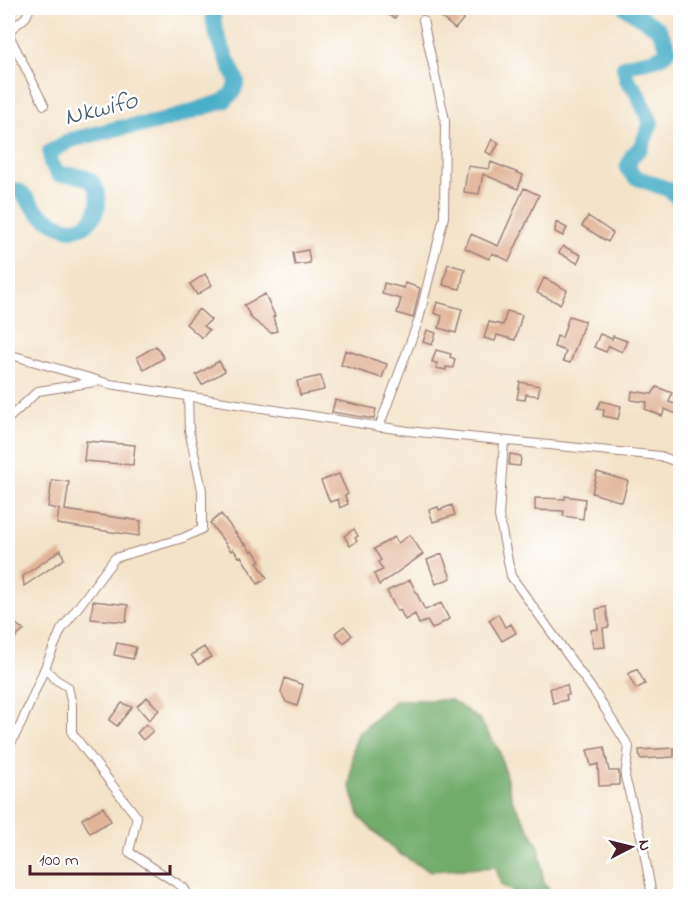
<svg xmlns="http://www.w3.org/2000/svg" width="688" height="904" font-family="'Indie Flower',sans-serif">
<style>
.forest{fill:#71ac6b;stroke:#5e664b;stroke-width:1.5}
.lines{fill:none;stroke-linecap:round;stroke-linejoin:round}
.river{stroke:#48aec7;stroke-width:16}
.building{fill:#e2b497}
.minor-casing{stroke:#9e817a;stroke-width:10}
.minor{stroke:#fff;stroke-width:8}
.labels{text-anchor:middle;dominant-baseline:central;stroke-width:5;stroke-linejoin:round;paint-order:stroke}
.water-label{font-size:26px;font-style:italic;fill:#495f71;stroke:#fff}
</style>
<rect width="100%" height="100%" fill="#fff"/>
<filter id="ink" filterUnits="userSpaceOnUse"><feTurbulence type="fractalNoise" baseFrequency=".0167" numOctaves="2"/><feDisplacementMap in="SourceGraphic" scale="12" xChannelSelector="R" yChannelSelector="G"/><feConvolveMatrix kernelMatrix="1 2 1 2 8 2 1 2 1" color-interpolation-filters="sRGB"/></filter>
<filter id="wash" filterUnits="userSpaceOnUse"><feTurbulence type="fractalNoise" baseFrequency=".008" numOctaves="4" result="noise"/><feDisplacementMap in="SourceGraphic" scale="24" xChannelSelector="R" yChannelSelector="G"/><feGaussianBlur stdDeviation="1.35" result="paint"/><feColorMatrix in="noise" values="0 0 0 0 0 0 0 0 0 0 0 0 0 0 0 0 0 1.4 0 .05"/><feComposite in="paint" operator="in"/></filter>
<g filter="url(#wash)">
<rect width="100%" height="100%" fill="#f3e3c8"/>
<!-- forest -->
<path class="forest" d="M396 700H451L479 719 499 750 512 799 539 847 544 884 555 896H521L501 885 496 867 429 871 398 853 360 818 350 786 353 749 358 734Z"/>
<g class="lines">
<!-- river -->
<path class="river" d="M626 8 659 29 669 50C654 65 642 58 624 67L627 80 635 89 651 123 641 147 632 156 627 168 635 177 670 190 680 200
M8 190C26 187 27 204 39 213 47 220 62 228 72 229 94 229 106 200 93 183 85 174 69 175 58 174L51 163 50 152 71 140 119 128 155 123 224 101 233 92 237 81C229 62 209 27 214 8"/>
</g>
<g id="blocks">
<!-- building -->
<path class="building" d="M374 8H400L395 18Z
M430 8H452L464 18 455 29Z
M492 139 499 143 492 155 486 152Z
M491 162 523 175 518 189 483 174 479 194 464 192 468 166 489 169Z
M524 188 539 195 509 261 492 253 489 259 465 248 471 234 498 246Z
M588 216 613 233 608 242 582 226Z
M556 222 567 228 563 236 555 232Z
M563 246 581 255 577 263 559 253Z
M308 250 310 263 295 265 293 253Z
M448 264 465 269 460 289 443 285Z
M205 274 212 285 197 295 190 284Z
M544 278 567 290 560 304 537 293Z
M384 283 404 288 405 283 420 288 413 318 397 313 401 299 382 294Z
M265 294 275 316 273 317 277 331 271 333 252 319 244 305Z
M437 302 462 309 456 333 439 328 442 316 434 313Z
M199 309 211 320 204 326 209 330 202 338 186 324Z
M507 311 522 315 515 340 497 335 495 341 484 338 489 322 503 325Z
M569 316 585 321 570 363 563 361 566 351 554 347 557 336 562 338Z
M427 330 436 333 432 345 423 342Z
M600 334 612 339 613 336 627 341 622 352 609 346 606 352 594 347Z
M156 346 164 358 144 370 137 357Z
M345 350 387 364 382 378 341 365Z
M436 350 451 354 450 357 455 359 453 368 446 367V370L436 368 437 363 432 362Z
M219 361 225 371 202 385 196 375Z
M321 376 324 390 300 395 297 381Z
M520 382 540 386 538 396 526 394 525 400 517 399Z
M657 387 672 393 669 402 681 406V416L665 409 662 416 645 409 647 402 631 400 632 391 652 394Z
M335 400 376 409 374 419 332 412Z
M601 401 621 406 618 419 603 416 604 410 597 409Z
M86 441 135 445 133 465 84 461Z
M510 454 521 456 520 466 509 465Z
M597 472 628 481 622 502 592 493Z
M339 474 348 494 345 496 348 504 340 508 338 499 330 502 321 481Z
M52 480 69 482 65 510 141 521 139 536 57 524 59 509 48 507Z
M565 496 585 499 583 519 563 516 564 511 535 510V498L565 499Z
M452 505 455 515 433 522 429 510 438 507 439 510Z
M221 514 244 544 245 543 251 552 253 550 260 561 257 562 267 578 258 584 241 556 239 557 233 549 231 551 210 523Z
M354 529 358 536 355 538 357 541 350 546 344 536Z
M410 535 423 554 379 585 374 574 383 570 378 562 381 560 374 549 394 537 398 543Z
M61 550 64 559 24 586 23 576Z
M442 554 451 578 436 584 427 560Z
M410 580 425 610 441 603 449 619 432 629 427 621 419 624 415 614 405 620 400 610 397 611 387 591Z
M93 601 128 605 126 622 91 619Z
M606 607 609 627 603 628 605 647 593 648 591 630 598 629 596 609Z
M498 614 505 627 511 624 516 633 502 641 489 620Z
M12 621 24 630 8 644V626Z
M344 626 352 635 344 643 335 633Z
M117 643 136 647 133 659 114 655Z
M204 647 211 657 198 665 191 655Z
M637 669 645 684 636 689 628 674Z
M285 678 303 685 297 706 286 702 281 692Z
M567 685 569 695H566L567 700 553 703 550 688Z
M147 697 159 710 149 720 137 706Z
M122 703 132 707 117 726 109 720Z
M146 724 153 731 143 740 137 733Z
M604 747 609 771H619V785L599 786 598 764 591 766 587 750Z
M674 748V757L640 759 639 750Z
M103 807 111 821 90 833 82 819Z"/>
</g>
</g>
<g filter="url(#ink)">
<use href="#blocks" fill-opacity="0" stroke="#9e817a" stroke-width="1.5"/>
<g class="lines">
<defs>
<path id="minor" d="M8 32 26 17 30 8
M8 33 44 105
M8 354 110 384 408 431 660 456 680 463
M8 419 38 391 95 382
M379 427 419 319 444 217 445 120 423 20
M504 441 499 516 511 576 595 693 629 747 625 777 642 840 652 896
M45 668 55 679 68 687 72 705V733L137 817 129 852 184 888 189 896
M8 749 21 724 61 630 115 558 183 538 202 529V490L189 430 188 397"/>
</defs>
<!-- minor casing -->
<use href="#minor" class="minor-casing"/>
<!-- minor -->
<use href="#minor" class="minor"/>
</g>
</g>
<g class="labels">
<!-- water labels -->
<g class="water-label">
<text transform="translate(101 110) rotate(-14)">Nkwifo</text>
</g>
</g>
<!-- margin -->
<rect width="688" height="904" fill="none" stroke="#fff" stroke-width="30"/>
<!-- north arrow -->
<g transform="translate(631 847) rotate(83)" stroke="#ffffff" stroke-width="4.5" paint-order="stroke">
<path d="M0-4.5L10 22L0 15L-10 22Z" fill="#4a1f2b"/>
<text y="-9" font-size="16" font-weight="bold" text-anchor="middle" fill="#4a1f2b">N</text>
</g>
<!-- scale -->
<path d="M30 865v9h140v-9" fill="none" stroke="#4a1f2b" stroke-width="3"/>
<text x="39" y="865" font-size="18" fill="#4a1f2b" stroke="#ffffff" stroke-width="4.5" paint-order="stroke">100 m</text>
</svg>
